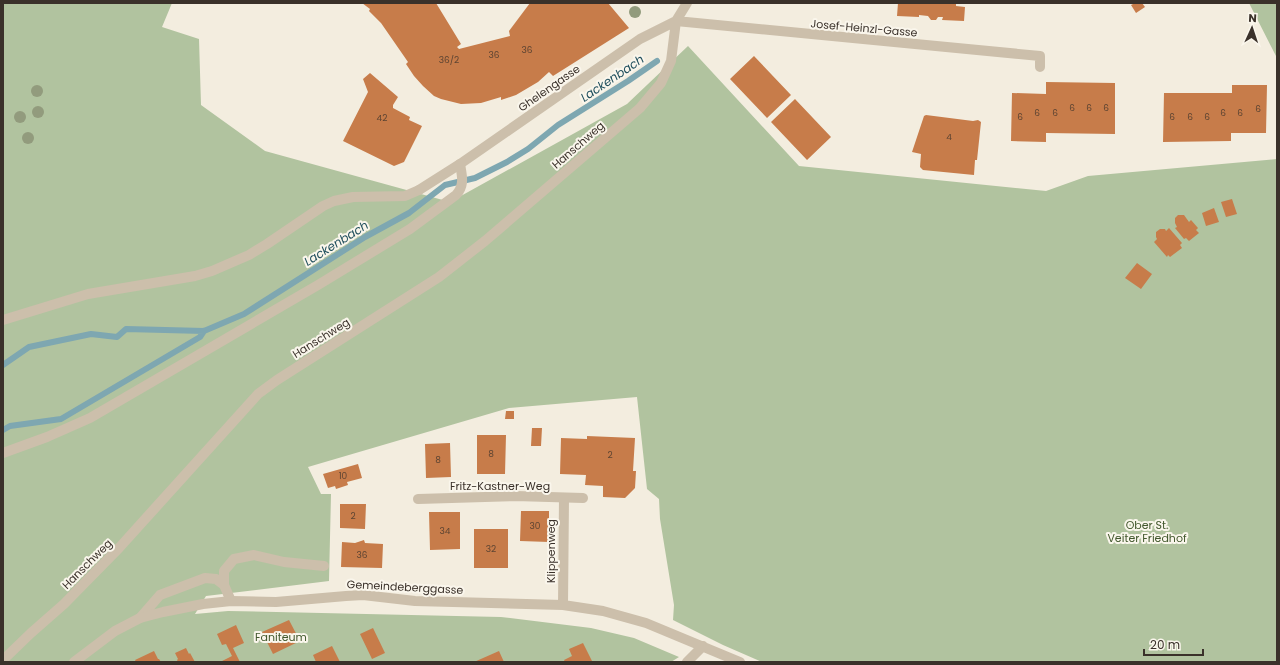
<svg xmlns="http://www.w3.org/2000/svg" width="1280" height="665" font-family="Poppins,sans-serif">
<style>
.green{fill:#b1c39f}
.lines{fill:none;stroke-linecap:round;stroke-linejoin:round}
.stream{stroke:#7ea7b1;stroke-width:6}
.building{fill:#c77c4a}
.service{stroke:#ccbfab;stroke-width:10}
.minor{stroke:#ccbfab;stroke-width:10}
.tree{fill:#929b7d}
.labels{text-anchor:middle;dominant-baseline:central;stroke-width:4;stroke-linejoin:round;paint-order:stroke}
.number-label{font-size:9px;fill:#5d4432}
.street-label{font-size:11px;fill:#3a312a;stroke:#faf6ec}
.park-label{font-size:11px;fill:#42582d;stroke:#faf6ec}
.water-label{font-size:12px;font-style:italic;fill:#1f4e5c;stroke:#faf6ec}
</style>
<rect width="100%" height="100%" fill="#f3eddf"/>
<!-- green -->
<path class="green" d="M3 3H172L162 27 199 39 201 105 265 151 450 202 627 104 688 46 799 166 1046 191 1088 176 1277 159V662H762L723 645 673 620 674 605 660 519 659 499 647 489 637 397 509 408 308 467 321 494H331L329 581 206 596 195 614 228 611 501 617 591 628 634 638 679 657 671 662H3Z
M1249 3H1277V58Z"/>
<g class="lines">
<!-- stream -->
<path class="stream" d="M3 365 29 347 91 334 117 337 126 329 204 331 244 314 365 237 409 213 445 185 475 178 507 162 528 149 558 125 628 81 657 61
M3 430 10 426 61 419 200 337 204 331"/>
</g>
<!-- building -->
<path class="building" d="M362 3H436L461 44 457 47 459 49 510 36 509 31 530 3H608L629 28 553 76 549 72 538 82 516 95 501 100V97L481 103 461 104 441 99 434 96 423 86 414 76 406 64 408 62 381 23 369 11 370 9Z
M898 3H956V6L965 7 964 21 942 20 943 17H938L936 20H931L928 16 919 15V17L897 16Z
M1135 3H1142L1145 7 1136 13 1131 5Z
M754 56 791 95 767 118 730 79Z
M370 73 398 97 393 105V108L410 117 409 120 422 126 404 162 394 166 343 141 368 92 363 79Z
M1046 82 1115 83V134L1046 133V142L1011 141 1012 93 1046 94Z
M1232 85H1267L1266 133H1231V141L1163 142 1164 93H1232Z
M795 99 831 137 807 160 771 122Z
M926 115 973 121 978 120 981 122 977 160H975L974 175 923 170 920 167 921 154 912 152 924 116Z
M1232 199 1237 214 1226 217 1221 202Z
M1214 208 1219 222 1206 226 1202 213Z
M1178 215H1184L1189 222 1191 220 1198 228 1196 230 1199 233 1189 241 1186 238 1184 239 1175 228 1177 227 1175 223V218Z
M1169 228 1182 243 1180 245 1182 248 1170 257 1168 255 1167 257 1154 242 1157 239 1156 237V232L1160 229H1165L1166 231Z
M1137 263 1152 274 1141 289 1125 278Z
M506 411H514V419H505Z
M532 428H542L541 446H531Z
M477 435H506L505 474H477Z
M587 436 635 438 633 471H636L635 488 625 498 603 497V486L585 485 586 475 560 474 561 438 587 439Z
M450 443 451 477 426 478 425 444Z
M358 464 362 478 347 482 348 485 336 489 335 486 328 488 323 474Z
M340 504H366L365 529 340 528Z
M521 511H549V542L520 541Z
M429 512H460V549L430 550Z
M474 529H508V568H474Z
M364 540 365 543 383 544 382 568 341 567 342 542 355 543Z
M289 620 300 641 273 654 262 632Z
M236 625 244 643 233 648 240 662H220L232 656 226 644 222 645 217 634Z
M373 628 385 653 372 659 360 634Z
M583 643 592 661 565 662 564 660 572 656 569 649Z
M332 646 340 662H316L313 655Z
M186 648 189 654 190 653 195 662H178L177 660 178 659 175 653Z
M154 651 158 659H159L161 662H136L135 660Z
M499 651 504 662H474Z"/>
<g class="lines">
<!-- service -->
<path class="service" d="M3 320 88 294 195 276 212 271 249 255 267 244 323 206 334 201 353 197 405 196 419 190
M3 453 47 437 90 418 318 285 410 229 456 195C465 185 462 176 460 164
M418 499 515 496 583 498
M231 601 224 585V571L234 559 254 555 284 562 324 566
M140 618 160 595 205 578 216 579 224 585"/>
<!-- minor -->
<path class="minor" d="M676 21 1040 56V67
M419 190 460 164 640 39 676 21 687 3
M563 605 564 498
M3 660 31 633 64 604 119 548 258 394 277 380 439 277 485 241 640 108 661 83 671 61 676 21
M74 662 115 631 140 618 163 612 203 604 231 601 276 602 346 596 363 595 415 601 563 605 603 611 646 623 740 662
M687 662 703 646"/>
</g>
<!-- trees -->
<g class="tree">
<circle cx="635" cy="12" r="6"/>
<circle cx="37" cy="91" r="6"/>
<circle cx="38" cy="112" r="6"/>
<circle cx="20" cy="117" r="6"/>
<circle cx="28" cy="138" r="6"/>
</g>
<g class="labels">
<!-- number labels -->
<g class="number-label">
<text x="527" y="50">36</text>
<text x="494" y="55">36</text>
<text x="449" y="60">36/2</text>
<text x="1072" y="108">6</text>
<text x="1089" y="108">6</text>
<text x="1106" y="108">6</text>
<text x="1258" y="109">6</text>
<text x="1037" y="113">6</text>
<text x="1055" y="113">6</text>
<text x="1223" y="113">6</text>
<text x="1240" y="113">6</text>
<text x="1020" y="117">6</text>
<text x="1172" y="117">6</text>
<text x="1190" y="117">6</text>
<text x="1207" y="117">6</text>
<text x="382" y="118">42</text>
<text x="949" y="137">4</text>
<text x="491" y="454">8</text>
<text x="610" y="455">2</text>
<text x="438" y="460">8</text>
<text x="343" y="476">10</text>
<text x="353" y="516">2</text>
<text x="535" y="526">30</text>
<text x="445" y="531">34</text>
<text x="491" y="549">32</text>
<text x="362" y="555">36</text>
</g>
<!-- street labels -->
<g class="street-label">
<text transform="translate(864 28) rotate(5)">Josef-Heinzl-Gasse</text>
<text transform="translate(549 88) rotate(-35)">Ghelengasse</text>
<text transform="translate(578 145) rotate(-41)">Hanschweg</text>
<text transform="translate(321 338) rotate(-32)">Hanschweg</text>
<text x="500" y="486">Fritz-Kastner-Weg</text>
<text transform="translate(551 551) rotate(-90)">Klippenweg</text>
<text transform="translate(87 564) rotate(-45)">Hanschweg</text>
<text transform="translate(405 587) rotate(3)">Gemeindeberggasse</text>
</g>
<!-- park labels -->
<g class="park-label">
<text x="1147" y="525">Ober St.<tspan x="1147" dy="13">Veiter Friedhof</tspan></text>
<text x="281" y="637">Faniteum</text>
</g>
<!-- water labels -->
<g class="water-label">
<text transform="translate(612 78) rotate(-34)">Lackenbach</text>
<text transform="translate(336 243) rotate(-32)">Lackenbach</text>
</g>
</g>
<!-- border -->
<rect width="1280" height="665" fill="none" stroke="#3a312a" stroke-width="8"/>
<!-- north arrow -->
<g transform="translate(1252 28) rotate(3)" stroke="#faf6ec" stroke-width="3" paint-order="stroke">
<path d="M0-3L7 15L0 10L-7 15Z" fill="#3a312a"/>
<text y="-6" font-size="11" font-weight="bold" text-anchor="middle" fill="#3a312a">N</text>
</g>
<!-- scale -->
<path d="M1144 649v6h59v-6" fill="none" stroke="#3a312a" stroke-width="2"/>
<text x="1150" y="649" font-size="12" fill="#3a312a" stroke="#faf6ec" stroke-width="3" paint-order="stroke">20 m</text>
</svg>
